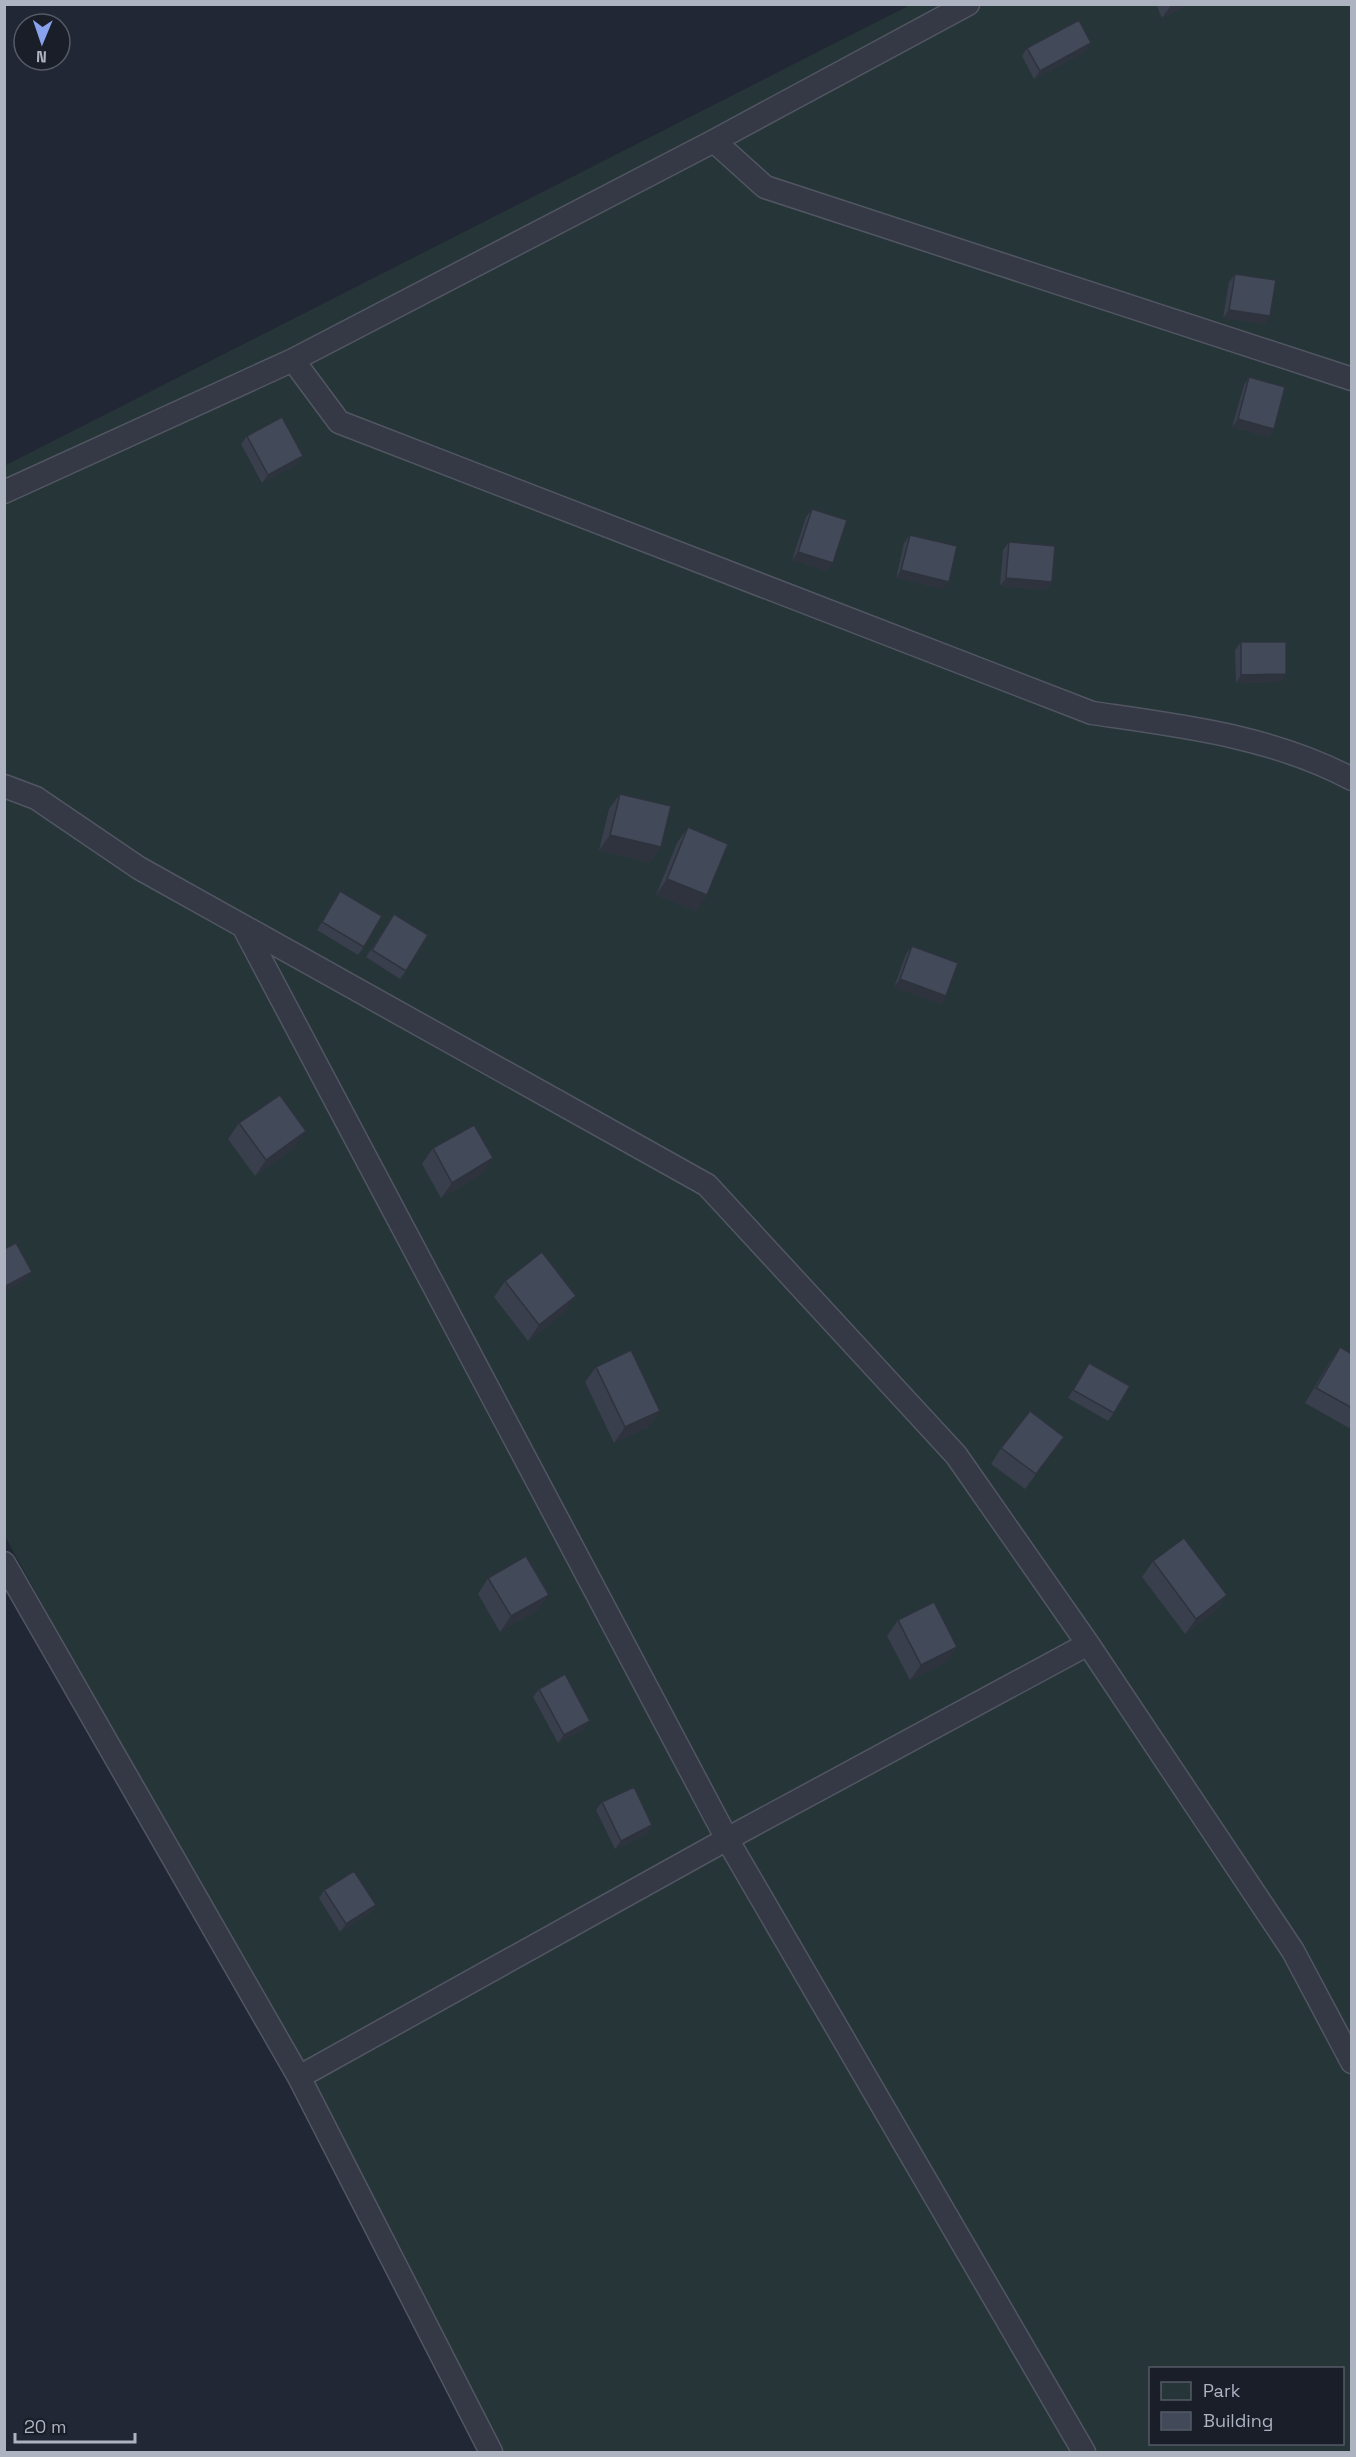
<svg xmlns="http://www.w3.org/2000/svg" width="1356" height="2457" font-family="'Space Grotesk',sans-serif">
<style>
.green{fill:#263538;fill-rule:evenodd}
.lines{fill:none;stroke-linecap:round;stroke-linejoin:round}
.lane-casing{stroke:#525663;stroke-width:25}
.lane{stroke:#343945;stroke-width:22}
.wall{fill:#393f4d}
.shaded-wall{fill:#2e333e}
.building{fill:#424959;stroke:#2e333e;stroke-width:1.5}
</style>
<rect width="100%" height="100%" fill="#212734"/>
<!-- green -->
<path class="green" d="M910 5H1351V2452H503L5 1536 4 466ZM1150 2368H1342V2444H1150Z"/>
<g class="lines">
<defs>
<path id="lane" d="M714 141 765 187 1352 379
M293 360 339 422 1092 713C1181 726 1271 736 1352 779
M4 492 293 360 714 141 968 4
M4 786 36 798 139 868 707 1185 956 1455 1088 1644 1293 1951 1352 2062
M243 926 727 1839 1084 2452
M4 1563 299 2077 491 2452
M299 2077 727 1839 1088 1644"/>
</defs>
<!-- lane casing -->
<use href="#lane" class="lane-casing"/>
<!-- lane -->
<use href="#lane" class="lane"/>
</g>
<!-- wall -->
<path class="wall" d="M1156 4H1190L1162 18Z
M1027 48 1086 51 1034 79 1022 56Z
M1235 274 1270 316 1264 324 1223 318 1229 282Z
M1249 377 1274 429 1269 437 1232 427 1244 385Z
M247 436 297 464 262 483 241 444Z
M812 509 827 571 792 560 806 517Z
M910 535 943 589 896 578 904 543Z
M1009 542 1052 582 1046 590 1000 586 1003 550Z
M1241 642 1286 674 1281 682 1236 683 1235 650Z
M620 794 650 863 599 850 609 809Z
M688 827 707 895 696 911 656 895 677 843Z
M340 891 364 947 358 955 317 930Z
M394 914 406 971 400 979 366 957Z
M912 946 946 996 941 1004 894 987 906 954Z
M239 1123 295 1147 255 1176 228 1139Z
M433 1148 482 1174 441 1198 422 1164Z
M505 1281 565 1312 528 1341 494 1297Z
M1340 1347 1352 1354V1424L1349 1428 1305 1403 1329 1363Z
M1089 1363 1114 1413 1108 1421 1068 1398Z
M596 1367 649 1427 614 1443 585 1382Z
M1064 1437 1025 1489 991 1464 1001 1448Z
M1153 1561 1227 1595 1216 1611 1185 1634 1142 1577Z
M488 1578 538 1610 500 1632 478 1594Z
M898 1620 946 1662 910 1680 887 1636Z
M539 1689 585 1729 558 1743 533 1697Z
M602 1802 652 1825 647 1833 615 1849 596 1810Z
M324 1890 376 1905 370 1913 340 1932 319 1898Z"/>
<!-- shaded-wall -->
<path class="shaded-wall" d="M1172 4H1190L1162 18Z
M1091 43 1086 51 1034 79 1040 71Z
M1229 310 1270 316 1264 324 1223 318Z
M1238 419 1274 429 1269 437 1232 427Z
M303 456 297 464 262 483 268 475Z
M798 552 833 563 827 571 792 560Z
M901 570 949 582 943 589 896 578Z
M1006 578 1052 582 1046 590 1000 586Z
M1286 674 1281 682 1236 683 1241 675Z
M610 835 661 847 650 863 599 850Z
M667 879 707 895 696 911 656 895Z
M900 979 946 996 941 1004 894 987Z
M306 1131 295 1147 255 1176 266 1160Z
M493 1158 482 1174 441 1198 452 1183Z
M32 1272 26 1280 4 1292V1287Z
M576 1296 565 1312 528 1341 539 1325Z
M660 1411 649 1427 614 1443 625 1427Z
M549 1595 538 1610 500 1632 511 1616Z
M1227 1595 1216 1611 1185 1634 1196 1619Z
M957 1647 946 1662 910 1680 921 1665Z
M590 1721 585 1729 558 1743 564 1735Z
M652 1825 647 1833 615 1849 621 1841Z
M376 1905 370 1913 340 1932 346 1924Z"/>
<!-- building -->
<path class="building" d="M1079 20 1091 43 1040 71 1027 48Z
M1235 274 1276 280 1270 316 1229 310Z
M1249 377 1285 387 1274 429 1238 419Z
M282 417 303 456 268 475 247 436Z
M812 509 847 520 833 563 798 552Z
M910 535 957 546 949 582 901 570Z
M1009 542 1055 546 1052 582 1006 578Z
M1241 642H1286V674L1241 675Z
M620 794 671 806 661 847 610 835Z
M688 827 728 844 707 895 667 879Z
M340 891 382 916 364 947 322 922Z
M394 914 428 935 406 971 372 950Z
M912 946 958 963 946 996 900 979Z
M280 1095 306 1131 266 1160 239 1123Z
M474 1125 493 1158 452 1183 433 1148Z
M16 1243 32 1272 4 1287V1249Z
M542 1252 576 1296 539 1325 505 1281Z
M1340 1347 1352 1354V1408L1316 1388Z
M631 1350 660 1411 625 1427 596 1367Z
M1089 1363 1130 1386 1114 1413 1073 1390Z
M1030 1411 1064 1437 1036 1474 1001 1448Z
M1184 1538 1227 1595 1196 1619 1153 1561Z
M526 1556 549 1595 511 1616 488 1578Z
M934 1602 957 1647 921 1665 898 1620Z
M565 1674 590 1721 564 1735 539 1689Z
M634 1787 652 1825 621 1841 602 1802Z
M354 1871 376 1905 346 1924 324 1890Z"/>
<!-- border -->
<rect width="1356" height="2457" fill="none" stroke="#aeb3c2" stroke-width="12"/>
<!-- legend -->
<rect x="1149" y="2367" width="195" height="78" fill="#1a1e29" stroke="#555a66" stroke-width="1.5"/>
<rect x="1161" y="2382" width="30" height="18" fill="#263538" stroke="#555a66" stroke-width="1.5"/>
<text x="1203" y="2397" font-size="18" fill="#aeb3c2">Park</text>
<rect x="1161" y="2412" width="30" height="18" fill="#424959" stroke="#555a66" stroke-width="1.5"/>
<text x="1203" y="2427" font-size="18" fill="#aeb3c2">Building</text>
<!-- north arrow -->
<g transform="translate(42 42) rotate(182)"><circle r="28" fill="#1a1e29" stroke="#555a66" stroke-width="1.5"/>
<path d="M0-4.5L10 22L0 15L-10 22Z" fill="#88a2ee"/>
<text y="-9" font-size="16" font-weight="bold" text-anchor="middle" fill="#aeb3c2">N</text>
</g>
<!-- scale -->
<path d="M15 2433v9h120v-9" fill="none" stroke="#aeb3c2" stroke-width="3"/>
<text x="24" y="2433" font-size="18" fill="#aeb3c2" stroke="#1a1e29" stroke-width="4.5" paint-order="stroke">20 m</text>
</svg>
